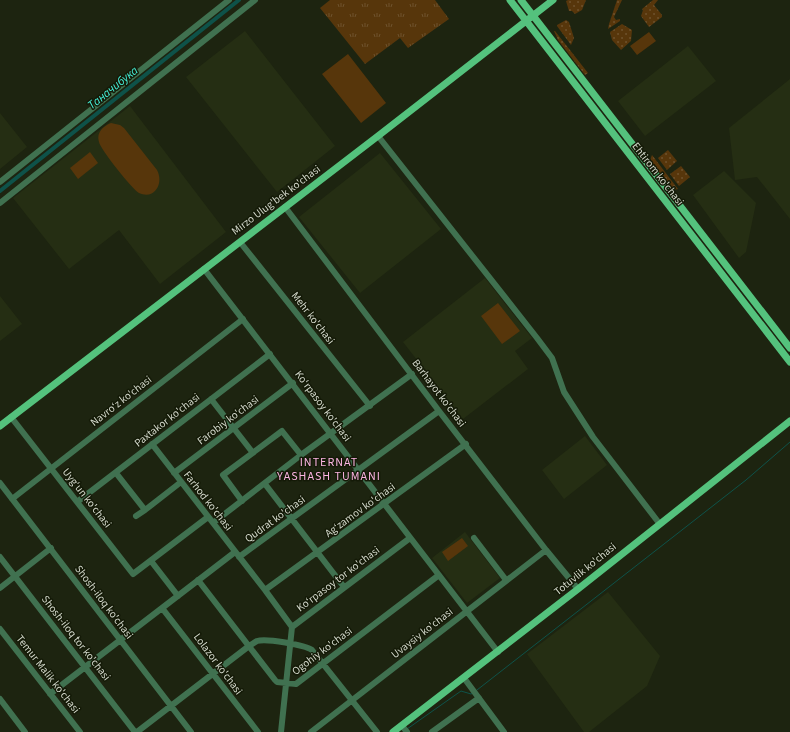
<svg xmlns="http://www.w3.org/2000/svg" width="790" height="732" font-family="'Source Sans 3',sans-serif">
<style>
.built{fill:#252e13}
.grass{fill:url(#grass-dots)}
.park{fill:url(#park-tufts)}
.pitch{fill:#57360b}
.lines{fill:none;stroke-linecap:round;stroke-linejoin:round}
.stream{stroke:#0e5249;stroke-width:1}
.canal{stroke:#0e5249;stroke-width:4}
.minor{stroke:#407150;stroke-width:6}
.major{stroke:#54c27d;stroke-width:7}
.labels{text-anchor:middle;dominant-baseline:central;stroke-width:3;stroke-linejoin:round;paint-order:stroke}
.street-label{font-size:11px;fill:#d3d8cb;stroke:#141a07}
.water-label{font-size:12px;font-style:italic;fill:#45efd8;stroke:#141a07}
.neighbourhood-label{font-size:12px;letter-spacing:1px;fill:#fbb4e2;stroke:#141a07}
</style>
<defs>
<pattern id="grass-dots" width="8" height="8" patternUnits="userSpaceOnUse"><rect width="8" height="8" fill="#57360b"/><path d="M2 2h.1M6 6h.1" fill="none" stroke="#6e522d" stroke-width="1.8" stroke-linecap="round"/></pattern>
<pattern id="park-tufts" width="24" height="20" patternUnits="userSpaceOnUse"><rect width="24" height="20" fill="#57360b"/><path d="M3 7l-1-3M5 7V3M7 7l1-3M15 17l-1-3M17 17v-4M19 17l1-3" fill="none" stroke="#6e522d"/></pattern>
</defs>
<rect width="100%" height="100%" fill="#1d2410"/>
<!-- built -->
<path class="built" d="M245 31 335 146 277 192 186 77Z
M688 46 716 81 645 136 618 101Z
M790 79V219L757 177 735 180 729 128Z
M130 106 226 232 160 284 119 230 69 269 13 198Z
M0 113 27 147 0 169Z
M380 153 441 229 360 293 299 217Z
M724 171 756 203 746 252 739 258 693 195Z
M485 278 532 338 515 351 528 369 463 419 403 342Z
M0 296 22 324 0 341Z
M585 436 607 465 564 499 542 470Z
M465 532 500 578 467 603 432 558Z
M608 592 660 656 647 686 589 732H584L527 654Z"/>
<!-- grass -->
<path class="grass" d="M568 0H586L582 10 575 14 572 11H569L566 1Z
M617 0H622L614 17 616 20 620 19V21L608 29 609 24Z
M653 0H658L654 5 662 15V17L649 27 641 16 643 10 642 9Z
M566 20 569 22 574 38 571 45 557 26V25Z
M622 24 632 30 631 41 621 50 612 40 610 32Z
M554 31H555L588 73 585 75 558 40Z
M668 150 677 161 667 170 658 158Z
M652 155 678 189 673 190 650 160Z
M681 166 690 177 679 186 670 174Z"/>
<!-- park -->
<path class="park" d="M330 0H435L449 19 408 48 400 38 365 64 320 8Z"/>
<!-- pitch -->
<path class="pitch" d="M649 32 656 41 637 55 630 46Z
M348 54 386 103 361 123 322 74Z
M111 123 120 125 124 128 157 170C164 183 155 200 139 193 133 190 100 149 99 142 96 133 103 126 111 123Z
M90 152 98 163 78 179 70 168Z
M498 303 520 331 502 344 481 316Z
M462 538 468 546 448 561 442 552Z"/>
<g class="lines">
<!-- stream -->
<path class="stream" d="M477 690 746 480 790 442
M407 729 461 691 471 694 473 693"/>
<!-- canal -->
<path class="canal" d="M0 191 239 0"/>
<!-- minor -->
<path class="minor" d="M378 136 537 338 552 358 564 392 593 437 659 523
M0 182 229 0
M0 203 255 0
M285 207 439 411 546 550 578 589
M240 242 370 406
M204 269 498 652
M211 399 253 453
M11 417 133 574 208 517
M152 444 265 590 292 627
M116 473 145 510 181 482
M174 473 293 383
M0 483 191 732
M265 484 344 587
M12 499 243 319
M242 501 223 475 282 431 301 455
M77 502 270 354
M136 516 145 510
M213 523 301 455 412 374
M474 538 506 580
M0 557 135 732
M239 557 439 411
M151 561 178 596
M198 580 275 680 277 682 296 684 439 575
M0 588 51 548
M265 590 466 444
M162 608 258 732
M0 629 80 732
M464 678 504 732
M50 694 235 552
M0 699 25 732
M402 726 407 732
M137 732 249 646C251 645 255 642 257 641 266 638 305 645 312 650L377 732
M281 732 292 627 410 538
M311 732 546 550
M432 732 479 698"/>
<!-- major -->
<path class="major" d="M510 0 790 362
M521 0 790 348
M0 426 378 136 553 0
M393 732 578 589 790 421"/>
</g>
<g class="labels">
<!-- street labels -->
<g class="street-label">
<text transform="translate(658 174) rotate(52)">Ehtirom ko'chasi</text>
<text transform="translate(276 200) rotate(-37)">Mirzo Ulug'bek ko'chasi</text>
<text transform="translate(313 318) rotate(52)">Mehr ko'chasi</text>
<text transform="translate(439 393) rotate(53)">Barhayot ko'chasi</text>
<text transform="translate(121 401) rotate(-38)">Navro‘z ko'chasi</text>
<text transform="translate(323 406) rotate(53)">Ko‘rpasoy ko'chasi</text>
<text transform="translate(167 420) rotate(-38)">Paxtakor ko'chasi</text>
<text transform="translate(228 420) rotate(-37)">Farobiy ko'chasi</text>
<text transform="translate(87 498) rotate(52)">Uyg‘un ko'chasi</text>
<text transform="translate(208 501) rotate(52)">Farhod ko'chasi</text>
<text transform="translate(360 510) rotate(-36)">Ag‘zamov ko'chasi</text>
<text transform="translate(275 519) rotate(-36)">Qudrat ko'chasi</text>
<text transform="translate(585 569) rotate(-39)">Totuvlik ko'chasi</text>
<text transform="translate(338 579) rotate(-37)">Ko‘rpasoy tor ko'chasi</text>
<text transform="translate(104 602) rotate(53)">Shosh-iloq ko'chasi</text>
<text transform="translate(422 633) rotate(-38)">Uvaysiy ko'chasi</text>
<text transform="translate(76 638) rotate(52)">Shosh-iloq tor ko'chasi</text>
<text transform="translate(322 651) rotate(-37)">Ogohiy ko'chasi</text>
<text transform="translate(218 664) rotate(53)">Lolazor ko'chasi</text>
<text transform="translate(48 674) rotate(52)">Temur Malik ko'chasi</text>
</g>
<!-- water labels -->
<g class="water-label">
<text transform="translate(113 88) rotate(-39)">Таначибука</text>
</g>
<!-- neighbourhood labels -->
<g class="neighbourhood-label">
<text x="329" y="462">INTERNAT<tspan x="329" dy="14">YASHASH TUMANI</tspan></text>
</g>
</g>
</svg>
